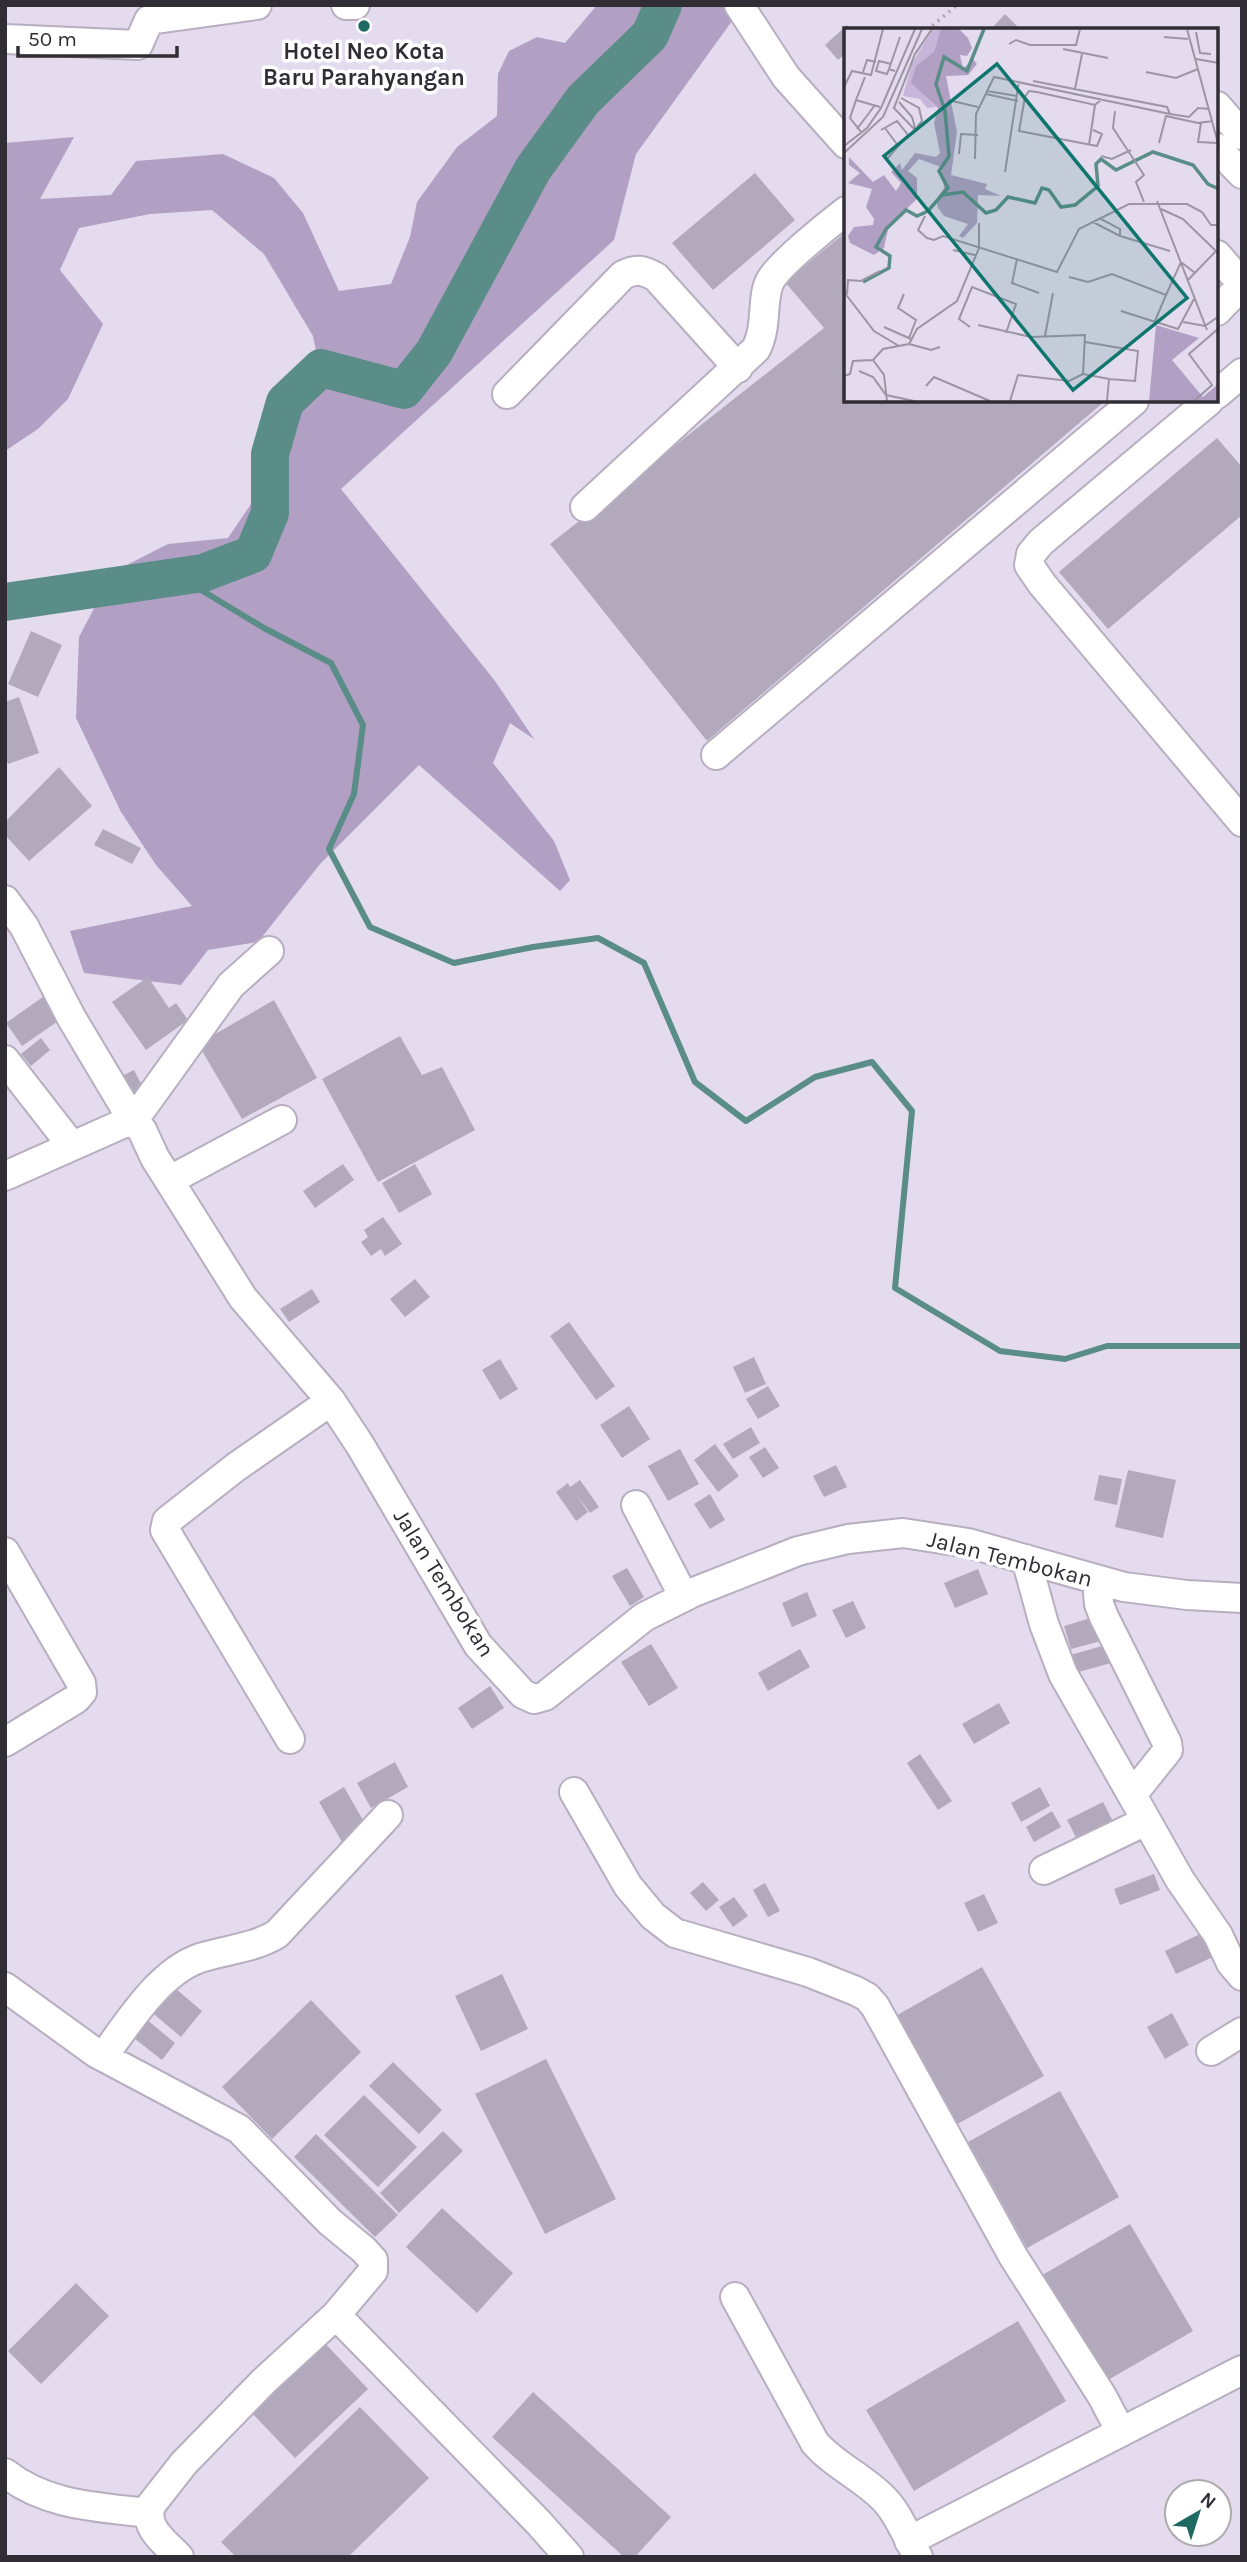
<svg xmlns="http://www.w3.org/2000/svg" width="1247" height="2562" font-family="Karla,sans-serif">
<style>
.forest{fill:#b29fc4}
.lines{fill:none;stroke-linecap:round;stroke-linejoin:round}
.stream{stroke:#5a8d87;stroke-width:6}
.river{stroke:#5a8d87;stroke-width:38}
.building{fill:#b2aabc}
.minor-casing{stroke:#b7aec0;stroke-width:32}
.path{stroke:#aaa3b2;stroke-width:3.5;stroke-dasharray:2 5;stroke-linecap:butt}
.minor{stroke:#fff;stroke-width:28}
.poi-dot{fill:#1f6963;stroke:#fff;stroke-width:2.5}
.labels{text-anchor:middle;dominant-baseline:central;stroke-width:7;stroke-linejoin:round;paint-order:stroke}
.poi-label{font-size:23px;font-weight:bold;fill:#312d35;stroke:#fff}
.street-label{font-size:23px;fill:#312d35;stroke:#fff}
.inset-river{fill:none;stroke:#5a8d87;stroke-width:3.5}
.inset-road{fill:none;stroke:#9c95a4;stroke-width:2}
.view{fill:#0f766e;fill-opacity:0.15;stroke:#0f766e;stroke-width:3.5}
.inset-edge{fill:none;stroke:#312d35;stroke-width:3.5}
</style>
<rect width="100%" height="100%" fill="#e4dbee"/>
<!-- forest -->
<path class="forest" d="M597 5H740L732 21 636 154 614 240 341 489 495 681 534 739 510 723 493 763 554 841 570 880 560 891 419 765 320 864 258 942 208 950 181 985 84 973 70 931 192 906 156 865 121 812 76 718 79 637 113 572 168 544 228 538 253 501 257 438 296 396 322 381 313 336 264 254 212 210 150 214 79 228 60 270 103 324 68 399 38 429 5 451V143L74 137 40 199 111 195 136 161 223 154 274 178 303 213 339 291 391 284 410 237 417 202 457 147 497 116 498 74 509 51 537 37 565 43Z"/>
<g class="lines">
<!-- stream -->
<path class="stream" d="M178 576 264 628 331 663 363 725 354 794 329 849 370 927 454 963 533 947 598 938 644 963 695 1082 746 1121 815 1077 872 1062 912 1111 895 1288 1000 1351 1065 1359 1107 1346H1242"/>
<!-- river -->
<path class="river" d="M5 602 203 573 253 554 270 513V454L285 402 321 368 404 390 434 352 533 169 583 100 650 35 663 5"/>
</g>
<!-- building -->
<path class="building" d="M1005 14 1021 30H990Z
M847 25 852 30H846V53L838 60 825 45Z
M755 173 795 220 713 290 672 243Z
M846 232V401H1105L707 741 550 544 824 328 785 282Z
M1217 438 1242 467V515L1108 629 1059 572Z
M31 631 62 645 38 697 8 684Z
M19 697 39 753 8 764 5 756V702Z
M59 767 92 806 29 861 5 835V822Z
M103 829 141 848 132 864 94 845Z
M148 977 169 1008 176 1003 188 1020 146 1050 112 1002Z
M47 994 64 1017 22 1046 6 1023Z
M274 1000 317 1078 242 1119 198 1044Z
M400 1036 422 1075 442 1067 475 1130 378 1182 322 1079Z
M41 1038 50 1050 31 1066 21 1054Z
M134 1070 149 1099 131 1108 116 1079Z
M343 1164 354 1180 315 1208 303 1191Z
M415 1164 432 1194 399 1213 382 1183Z
M383 1217 402 1244 385 1256 381 1249 371 1256 361 1242 368 1237 364 1230Z
M415 1279 430 1297 405 1317 390 1299Z
M312 1289 320 1302 289 1322 280 1309Z
M569 1322 615 1386 596 1400 550 1336Z
M754 1357 766 1384 745 1393 733 1367Z
M500 1359 518 1389 500 1400 482 1370Z
M768 1386 780 1406 758 1419 746 1399Z
M629 1406 650 1439 622 1458 600 1425Z
M751 1427 760 1443 733 1459 723 1444Z
M715 1444 739 1476 718 1492 694 1460Z
M765 1447 779 1468 763 1478 749 1457Z
M680 1449 699 1484 668 1501 648 1466Z
M836 1465 847 1487 824 1497 813 1476Z
M1128 1470 1176 1480 1163 1538 1115 1527Z
M1099 1475 1122 1479 1117 1505 1094 1500Z
M580 1480 599 1507 590 1513 574 1491 588 1512 576 1521 556 1492 568 1483 570 1487Z
M710 1494 725 1520 710 1529 694 1504Z
M627 1568 644 1597 630 1606 612 1576Z
M978 1569 988 1594 955 1608 944 1583Z
M807 1592 817 1616 792 1627 782 1603Z
M853 1601 866 1628 846 1638 832 1610Z
M1094 1617 1101 1641 1071 1649 1064 1626Z
M651 1644 678 1688 649 1706 621 1662Z
M1106 1645 1111 1663 1075 1673 1070 1655Z
M800 1649 810 1667 768 1691 758 1673Z
M490 1686 504 1708 472 1729 458 1708Z
M999 1703 1010 1723 974 1744 962 1724Z
M920 1754 952 1801 938 1810 907 1763Z
M395 1762 408 1787 371 1808 357 1783Z
M344 1787 367 1827 342 1842 319 1802Z
M1040 1787 1050 1806 1021 1822 1011 1803Z
M1103 1802 1119 1833 1083 1851 1067 1820Z
M1052 1811 1061 1827 1034 1842 1026 1827Z
M1154 1874 1160 1890 1120 1905 1114 1889Z
M703 1882 719 1900 706 1911 690 1893Z
M765 1883 780 1911 768 1917 753 1890Z
M984 1894 998 1923 978 1932 964 1903Z
M734 1897 748 1916 733 1927 719 1907Z
M1204 1932 1215 1956 1176 1974 1165 1951Z
M982 1967 1044 2076 954 2126 892 2018Z
M502 1974 528 2029 481 2051 455 1996Z
M169 1983 202 2011 181 2037 148 2009Z
M311 2000 361 2052 272 2139 222 2087Z
M1172 2013 1189 2045 1165 2059 1147 2027Z
M140 2014 175 2043 162 2060 126 2032Z
M546 2059 616 2199 545 2234 475 2094Z
M393 2062 442 2110 419 2134 369 2086Z
M1060 2091 1119 2197 1027 2248 968 2142Z
M364 2095 417 2147 378 2187 324 2135Z
M443 2131 463 2151 399 2213 380 2193Z
M316 2134 398 2215 375 2237 294 2157Z
M442 2208 513 2273 477 2313 406 2247Z
M1130 2224 1193 2331 1101 2384 1039 2277Z
M76 2283 109 2316 41 2384 8 2351Z
M1018 2321 1066 2401 914 2491 866 2410Z
M322 2340 368 2389 295 2458 248 2409Z
M533 2392 671 2517 635 2557H624L492 2437Z
M360 2407 429 2478 348 2557H236L221 2542Z"/>
<g class="lines">
<defs>
<path id="minor" d="M346 5H355
M739 5 786 77 846 144
M5 39 138 45 149 20 257 5
M1217 106 1242 135
M1217 148 1242 174
M1217 255 1242 284
M1217 311 1242 285
M507 394 623 275C636 268 643 270 656 277L738 368
M1217 394 1242 373
M1209 401 1041 542 1031 554 1029 565 1042 584 1242 822
M585 507 756 349C768 326 761 299 770 281 779 264 829 224 846 211
M716 755 1134 401
M5 900 24 926 71 1017 133 1121 142 1130 155 1158 243 1298 331 1401 360 1445 478 1645 523 1694 534 1699 545 1696 644 1617 694 1592 798 1551 848 1539 903 1533 968 1543 1124 1587 1187 1595 1242 1598
M5 1060 72 1146
M133 1121 231 985 269 951
M5 1176 122 1124 133 1121
M170 1180 282 1120
M636 1505 684 1597
M5 1552 81 1683 82 1692 76 1699 5 1742
M1026 1559 1044 1624 1063 1674 1132 1795
M1097 1581 1099 1604 1104 1617 1167 1743 1168 1750 1132 1795 1180 1880 1218 1935 1231 1963 1242 1976
M290 1739 165 1530 167 1521 236 1467 331 1401
M574 1792 628 1886 653 1916 675 1933 808 1972 856 1991 867 1997 875 2006 1013 2256 1102 2396 1121 2432 1242 2370
M1044 1870 1146 1821
M5 1987 96 2053 239 2129 330 2222 364 2250 373 2260V2271L336 2315 264 2381 184 2463 151 2505C143 2528 165 2542 179 2557
M1211 2051 1242 2032
M103 2057C128 2023 159 1972 200 1958 226 1950 254 1948 277 1934L388 1815
M735 2297 815 2443C835 2466 863 2477 884 2499 899 2514 908 2539 918 2557
M336 2315 539 2523 569 2557
M5 2473C46 2506 99 2507 148 2513
M909 2541 1121 2432"/>
</defs>
<!-- minor casing -->
<use href="#minor" class="minor-casing"/>
<!-- path -->
<path class="path" d="M927 30 957 5"/>
<!-- minor -->
<use href="#minor" class="minor"/>
</g>
<!-- markers -->
<circle class="poi-dot" cx="364" cy="26" r="7"/>
<g class="labels">
<!-- poi labels -->
<g class="poi-label">
<text x="364" y="51">Hotel Neo Kota<tspan x="364" dy="26">Baru Parahyangan</tspan></text>
</g>
<!-- street labels -->
<g class="street-label">
<text transform="translate(1010 1559) rotate(14)">Jalan Tembokan</text>
<text transform="translate(444 1583) rotate(58)">Jalan Tembokan</text>
</g>
</g>
<!-- overview -->
<g transform="translate(844 28)">
<rect width="374" height="374" fill="#e4dbee"/>
<path d="M89 1H97L94 12 90 24 78 34 72 59 92 79 83 80 76 71 59 68 68 35Z" fill="#c7b5da"/>
<path d="M97 1H115L124 10 128 20 123 28 116 27 119 41 129 31 133 36 124 47 102 48 113 104 107 147 143 156 141 161 157 168 134 167 133 195 119 210 115 208 124 196 100 188 94 180 92 172 100 160 97 139 75 131 64 143 73 150V171L45 197 40 220 30 227 6 215 4 208 10 199 29 197 30 191 22 179 28 161 4 155 16 145 5 137V129L29 154 40 147 52 163 57 155 47 144 56 135 58 142 71 125 92 129 96 125 90 95 94 80 67 55 72 38 90 24ZM312 297 355 310 328 332 359 369 374 356V373H305Z" fill="#b29fc4"/>
<path class="inset-river" d="M98 167 119 164 142 185 152 182 164 169 191 175 198 160 205 162 217 179 231 177 254 158 252 136 257 131 272 142 309 124 349 137 364 156 375 161M19 254 45 240 46 228 32 219 42 201 62 182 73 188 84 183 104 160 95 143 105 128 101 83 92 56 100 29 123 43 140 1"/>
<path class="inset-road" d="M343 1 375 119M352 4 356 25 367 26M320 9 344 11M165 16 172 12 186 17H232L236 1M219 21 264 30M352 31 375 35M45 41 43 46 32 43 35 33 47 36M51 43 45 41 56 9M19 44 23 32 32 34M302 44 332 50 354 41M189 53 323 79 326 86M0 59 8 43 27 47 39 1M231 61 238 26M143 63 173 68M142 66 174 73M57 70 75 80 78 93 73 99M12 72 21 49M104 72 134 79M49 79 72 103 68 89 55 74M50 80 71 26 88 1M271 83 269 100 300 147 292 154 300 174M357 95 354 114 374 115M41 100 55 119M13 101 31 77M37 102 53 93 64 107 43 131M249 102 258 106 253 118 175 103 181 69 185 63 193 64 251 77 258 71M18 105 6 90 12 72 36 79M315 115 322 88 354 95 369 93M245 117 251 77M0 118 23 100 37 80 71 1M0 125 39 89 78 1M115 126 117 106 134 107M257 128 268 131 287 122M131 131 132 86 150 49 326 86 345 89 354 80 365 81M161 144 175 53M313 173 363 302M317 181 339 191 375 226M81 188 74 202 83 210 90 212 99 208 213 244 235 201 285 176H343L358 184 367 197H375M257 191 276 201V208L326 223M249 194 276 208M135 195V220M109 222 131 227M173 231 168 255 195 265M225 249 244 254 268 246 322 267 337 234 351 245M343 253 372 223M0 264 30 303 55 318M3 266 4 252 17 253 36 243M60 266 54 280 72 292 65 310M277 283 334 301 350 271M311 293 322 267M339 294 361 298 375 288M134 297 187 309 241 307 239 346 265 351M40 299 67 311M126 299 115 291 128 259 172 276 162 305M201 308 209 265M241 314 294 323 291 353 265 351 263 373M65 316 87 322 96 319M29 332 40 347 43 373M15 343 29 349 42 367 70 373M0 348 6 346 9 333 29 332 39 321 65 316 73 301 113 273 135 220M82 358 90 349 146 373M166 373 174 347 225 353 239 346M350 373 368 357 345 326 375 300"/>
<path class="view" d="M153 36 343 270 229 362 40 128Z"/>
<rect width="374" height="374" class="inset-edge"/>
</g>
<!-- border -->
<rect width="1247" height="2562" fill="none" stroke="#312d35" stroke-width="14"/>
<!-- north arrow -->
<g transform="translate(1198 2513) rotate(39)"><circle r="33" fill="#ffffff" stroke="#adabae" stroke-width="2"/>
<path d="M0-5L12 26L0 18L-12 26Z" fill="#1f6963"/>
<text y="-10" font-size="19" font-weight="bold" text-anchor="middle" fill="#312d35">N</text>
</g>
<!-- scale -->
<path d="M18 46v10h159v-10" fill="none" stroke="#312d35" stroke-width="3.5"/>
<text x="28" y="46" font-size="21" fill="#312d35" stroke="#ffffff" stroke-width="5" paint-order="stroke">50 m</text>
</svg>
